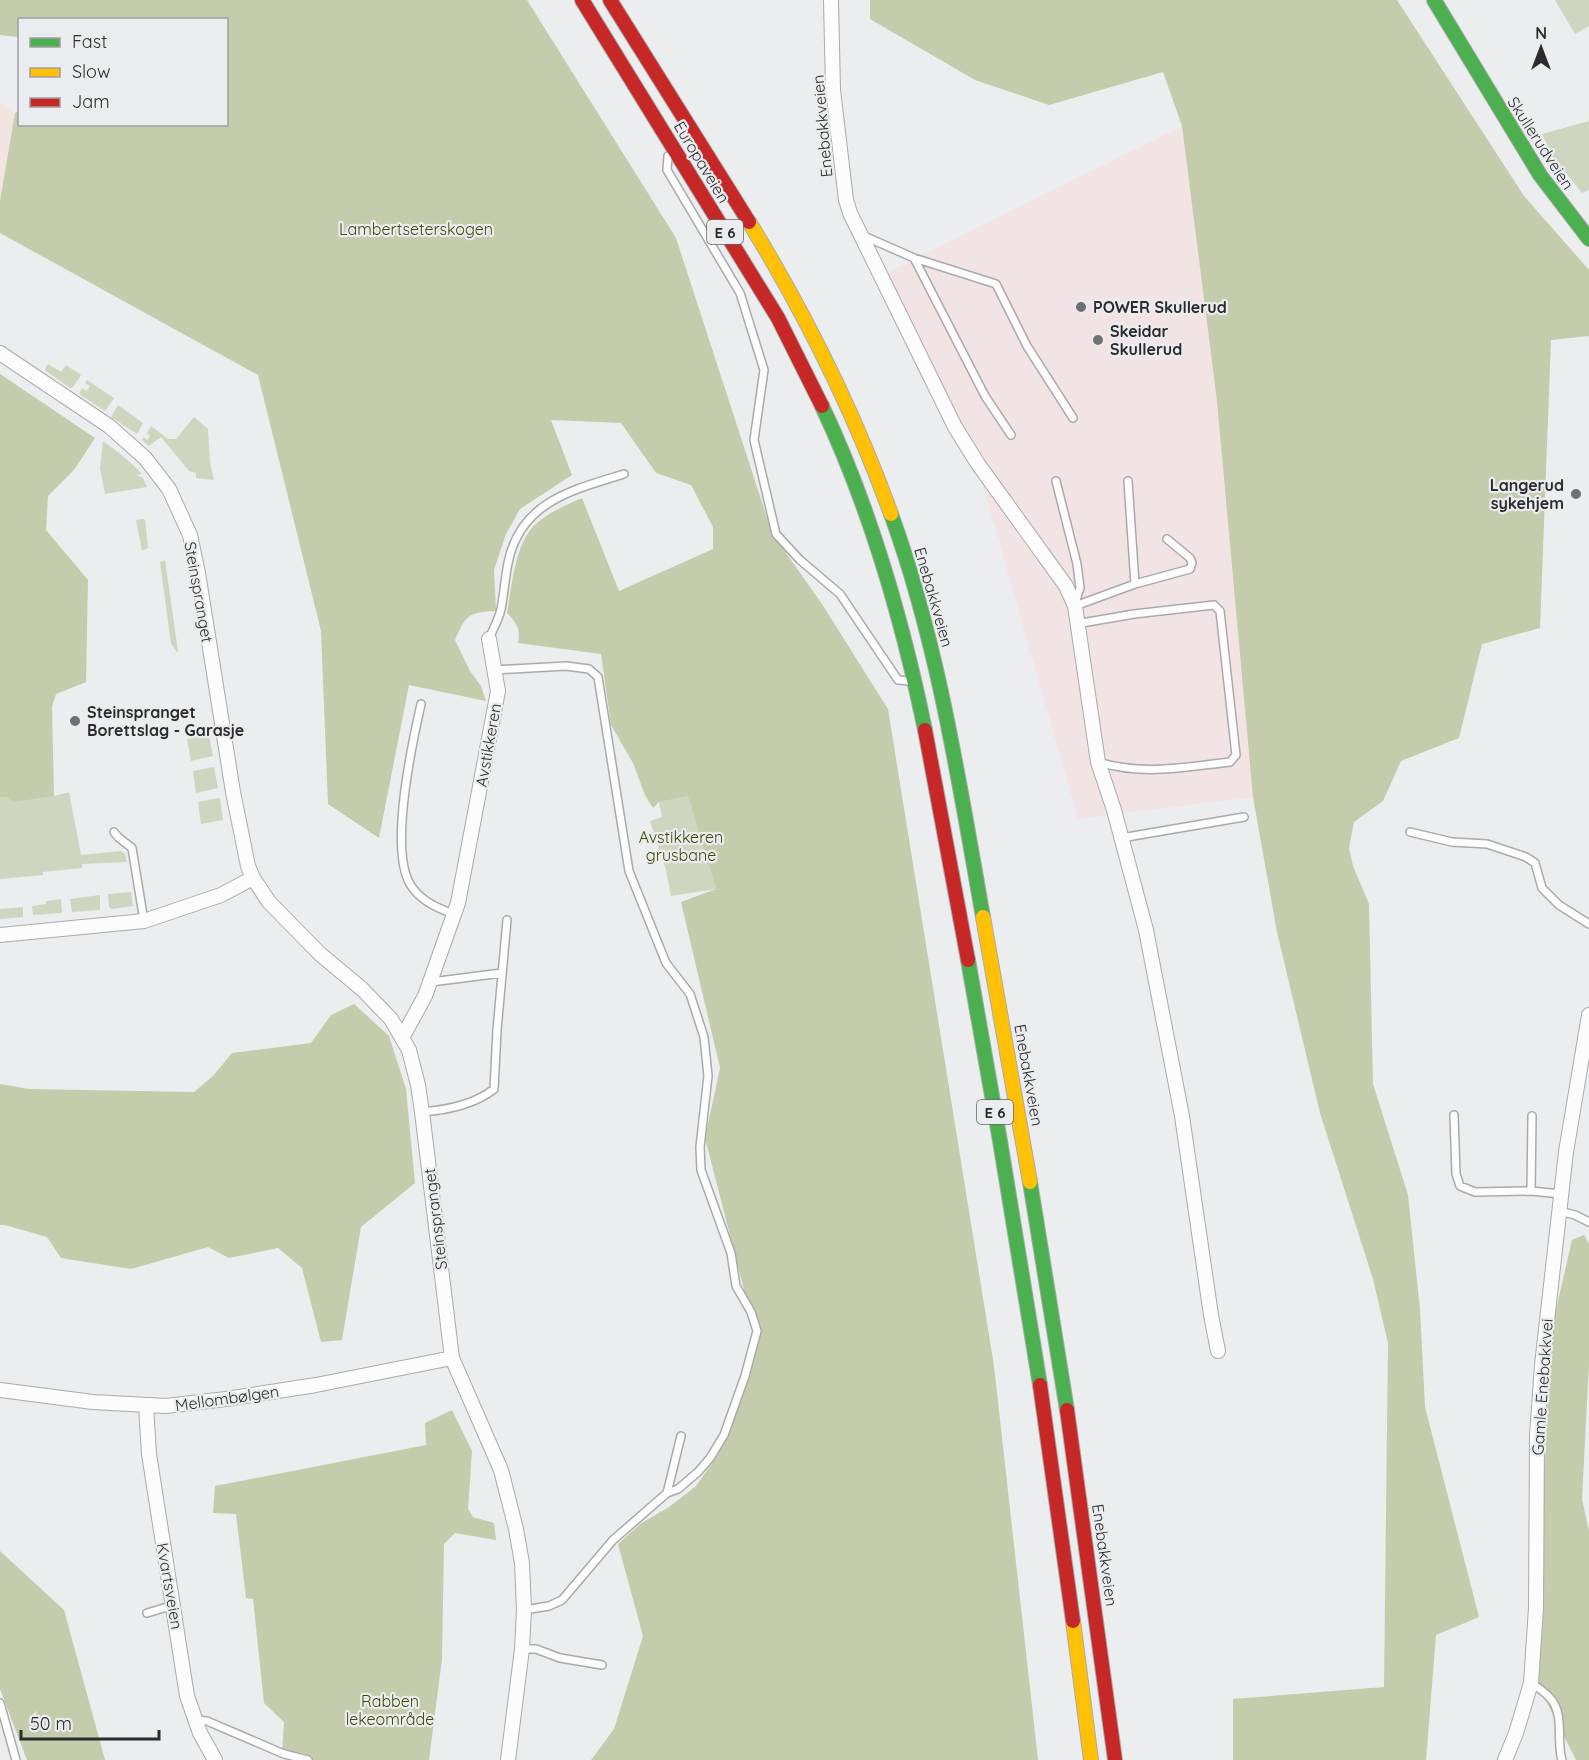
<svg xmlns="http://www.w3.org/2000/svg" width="1589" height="1760" font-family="Quicksand,sans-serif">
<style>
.commercial{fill:#f2e3e5}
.education{fill:#f2e4e1}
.green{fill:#cfd6c0}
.forest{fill:#c4ccab}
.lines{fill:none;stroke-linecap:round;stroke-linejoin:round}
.lane-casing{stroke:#a9aaab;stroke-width:10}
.street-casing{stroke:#a9aaab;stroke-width:16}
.fast-casing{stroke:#a9aaab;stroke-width:16}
.slow-casing{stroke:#a9aaab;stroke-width:16}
.jam-casing{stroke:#a9aaab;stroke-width:16}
.lane{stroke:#fcfcfd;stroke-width:7}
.street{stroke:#fcfcfd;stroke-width:14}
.fast{stroke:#4caf50;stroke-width:14}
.slow{stroke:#ffc107;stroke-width:14}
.jam{stroke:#c62828;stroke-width:14}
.poi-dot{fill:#6f7072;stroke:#ebecf0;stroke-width:2}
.labels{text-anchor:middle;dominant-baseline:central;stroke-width:4.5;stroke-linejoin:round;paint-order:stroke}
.shield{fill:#ebecf0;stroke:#656668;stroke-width:1.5}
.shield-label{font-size:15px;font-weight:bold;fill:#2c2c2e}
.street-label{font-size:16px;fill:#2c2c2e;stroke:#ebecf0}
.park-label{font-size:16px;fill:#3f4a01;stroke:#ebecf0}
.poi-label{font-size:16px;font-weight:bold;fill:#2c2c2e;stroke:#ebecf0;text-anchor:start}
</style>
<rect width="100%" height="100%" fill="#ecedef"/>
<!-- commercial -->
<path class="commercial" d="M1182 126 1217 401 1253 797 1078 819 982 482 879 277Z"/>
<!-- education -->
<path class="education" d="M0 103 15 113 0 201Z"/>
<!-- green -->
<path class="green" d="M1555 0H1589V26L1575 34Z
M1589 121V190L1582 193 1552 156 1542 134Z
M48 364 61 372 66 365 81 375 73 387 70 388 46 371 45 369Z
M87 380 114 398 105 411 79 394 82 388 86 391 90 386 85 383Z
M118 405 143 423 137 434 111 417Z
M194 417 208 429 210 462 214 480 196 478V473L189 471 161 437 149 446 142 440 144 437 147 440 150 436 147 433 151 426 168 439H176Z
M103 441C117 451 130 461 142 474L136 475 143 478 147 487 105 494 100 468Z
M143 519 145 520 148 548 142 551 136 520Z
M165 560 177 644 178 653 171 644 160 562Z
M209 735 213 756 191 761 187 739Z
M214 767 218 788 196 793 193 771Z
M69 792 81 855 121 851 125 854 127 862 82 864V868L43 872V875L0 879V796H54Z
M688 795 716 889 671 896 666 870 650 821 662 817 659 802Z
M218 798 220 799 223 820 201 824 198 802Z
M131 892 133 906 112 909 109 907 108 894Z
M100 895V910L72 912 70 899Z
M61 899 62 912 61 913 33 915 32 906 46 904V901Z
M23 907V917L0 919V909Z"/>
<!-- forest -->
<path class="forest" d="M0 0H527L676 238 772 533 822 604 888 709 994 1366 1038 1760H591L614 1729 643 1636 618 1544 640 1524 669 1507 696 1486 718 1455 758 1344 705 1138 720 1068 681 902 716 889 688 796 659 802 653 808 645 795 633 763 611 725 601 654 518 643C521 629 516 622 507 613 512 586 515 541 537 523 550 512 566 505 582 498L619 591 713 549V527L691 485 656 473 621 423 551 420 572 475 520 509 506 534 494 570 496 611C468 612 466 615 455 640L470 671 481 686 486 701 409 685 379 838 328 804 321 631 258 375 0 233V201L15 113 19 111 20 124H226V20H20L19 37 0 35Z
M870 0H1397L1524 196 1589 270V336L1551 340 1540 628 1482 644 1459 738 1401 761 1383 801 1354 822 1349 848 1353 866 1369 904 1373 1084 1408 1195 1420 1309 1425 1407 1479 1617 1436 1635 1426 1760H1233V1699L1384 1687 1388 1343 1373 1279 1320 1113 1277 932 1253 797 1217 401 1182 126 1163 72 1049 105 975 80 870 19Z
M0 374 95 438 74 470 48 496 46 530 88 580 86 682 56 694 52 707 54 796 13 802 7 797H0Z
M354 1004 389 1036 406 1089 415 1183 361 1227 342 1340 321 1342 302 1268 278 1248 229 1258 208 1247 131 1269 61 1258 47 1237 5 1225H0V1084L29 1089 194 1092 213 1076 232 1053 311 1043 331 1015Z
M1584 1235 1589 1244V1364L1582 1499 1589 1531V1760H1576L1536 1681 1550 1336 1572 1240Z
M452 1410 472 1451 468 1509 473 1517 494 1523 496 1540 455 1533 444 1544 442 1659 429 1760H304L282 1753 284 1722 264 1703 253 1599 246 1598 236 1514 213 1513 215 1486 426 1445 425 1423Z
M0 1551 64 1610 105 1760H27L0 1689Z"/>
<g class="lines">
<defs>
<path id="lane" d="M668 156 667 170 740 293 764 370 754 440 776 534 800 560 840 594 898 680 909 681
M864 236 914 258 996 284 1027 346 1073 418
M914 258 985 396 1011 435
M1056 481 1077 564 1080 588 1075 603
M1128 481 1135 584
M1075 606 1135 584 1190 569 1192 563 1190 558 1167 539
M1076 624 1134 614 1214 605 1220 611 1236 755 1230 762C1183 767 1145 776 1098 762
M489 639C493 629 499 619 501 609 504 594 505 578 508 563 520 502 572 490 624 474
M494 670 566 666 589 669 598 677 629 871 666 963 690 994 704 1037 708 1076 700 1147 701 1170 731 1253 736 1286 751 1312 757 1331 745 1376 724 1435 710 1458 698 1472 678 1489 667 1493 613 1540 562 1600 549 1606 524 1610
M421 704C412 744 389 848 410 884 420 901 438 909 455 914
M114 832 118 837 132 848 144 921
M1410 832 1452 842 1487 844 1526 857 1535 863 1542 888 1559 905 1589 924
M1121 838 1244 817
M431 982 502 973
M422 1112C447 1110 474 1105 494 1089L497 1030 507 920
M1454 1115 1456 1174 1460 1186 1475 1192 1531 1191 1561 1194
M1531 1191 1532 1116
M1559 1211 1575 1215 1589 1222
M667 1493 681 1436
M147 1613 174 1605
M522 1649H536L560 1658 602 1665
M1531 1683C1537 1687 1545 1692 1550 1698 1565 1714 1556 1741 1562 1760
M0 1703 16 1760
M195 1720 207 1721 284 1754 308 1760"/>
<path id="street" d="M831 0 833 90 846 200 850 213 955 427 978 464 1066 586 1075 606 1098 762 1114 810 1146 930 1182 1116 1211 1315 1218 1351
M0 353 109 426 145 458 169 489 190 535 198 573 233 792 248 866 253 878 269 902 320 954 362 989 391 1019 409 1050 418 1085 422 1112 452 1358 501 1470 516 1529 522 1563 524 1610 522 1649 508 1760
M0 935 144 921 221 895 253 878
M402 1038 425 996 458 903 498 691 489 639
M0 1390 93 1402 166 1406 226 1399 316 1385 452 1358
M146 1406 149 1454 187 1696 200 1733 215 1760
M1505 1760 1516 1733 1531 1683 1536 1608 1537 1435 1542 1365 1566 1152 1589 1015"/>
<path id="fast" d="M1434 0 1540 175 1589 239
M822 406C871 510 902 618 925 730
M891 514C938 643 959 782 983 917
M968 960 1000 1141 1040 1385
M1030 1182 1067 1410"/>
<path id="slow" d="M749 222C806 315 854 412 891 514
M983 917 1030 1182
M1073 1621 1091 1760"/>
<path id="jam" d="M582 0 778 318 822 406
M610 0 749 222
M925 730 968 960
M1040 1385 1073 1621
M1067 1410 1115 1760"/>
</defs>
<!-- lane casing -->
<use href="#lane" class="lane-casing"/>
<!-- street casing -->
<use href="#street" class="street-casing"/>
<!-- fast casing -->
<use href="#fast" class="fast-casing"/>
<!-- slow casing -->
<use href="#slow" class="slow-casing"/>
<!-- jam casing -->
<use href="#jam" class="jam-casing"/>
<!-- lane -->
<use href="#lane" class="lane"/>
<!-- street -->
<use href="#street" class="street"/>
<!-- fast -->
<use href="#fast" class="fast"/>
<!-- slow -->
<use href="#slow" class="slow"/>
<!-- jam -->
<use href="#jam" class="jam"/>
</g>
<!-- markers -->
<g class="poi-dot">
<circle cx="1081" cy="307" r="6"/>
<circle cx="1098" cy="340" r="6"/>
<circle cx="1576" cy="494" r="6"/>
<circle cx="75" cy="721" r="6"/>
</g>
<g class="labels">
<!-- shield labels -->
<g class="shield">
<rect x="707" y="220" width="36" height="24" rx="4.5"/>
<rect x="977" y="1100" width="36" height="24" rx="4.5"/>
</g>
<g class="shield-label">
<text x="725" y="232">E 6</text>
<text x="995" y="1112">E 6</text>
</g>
<!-- street labels -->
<g class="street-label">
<text transform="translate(822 126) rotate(-95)">Enebakkveien</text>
<text transform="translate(1541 143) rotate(57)">Skullerudveien</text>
<text transform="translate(702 162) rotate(59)">Europaveien</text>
<text transform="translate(199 592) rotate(80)">Steinspranget</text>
<text transform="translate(934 597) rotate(74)">Enebakkveien</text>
<text transform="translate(488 745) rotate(-80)">Avstikkeren</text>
<text transform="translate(1029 1075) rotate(80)">Enebakkveien</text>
<text transform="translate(435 1219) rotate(-97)">Steinspranget</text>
<text transform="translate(1542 1387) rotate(-86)">Gamle Enebakkvei</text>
<text transform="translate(227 1398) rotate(-8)">Mellombølgen</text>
<text transform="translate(1105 1555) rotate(82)">Enebakkveien</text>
<text transform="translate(170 1586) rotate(80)">Kvartsveien</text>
</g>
<!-- park labels -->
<g class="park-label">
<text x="416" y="229">Lambertseterskogen</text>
<text x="681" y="837">Avstikkeren<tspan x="681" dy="18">grusbane</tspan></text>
<text x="390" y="1701">Rabben<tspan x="390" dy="18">lekeområde</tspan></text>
</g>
<!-- poi labels -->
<g class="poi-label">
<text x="1093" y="307">POWER Skullerud</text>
<text x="1110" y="331">Skeidar<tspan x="1110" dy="18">Skullerud</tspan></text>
<text x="1564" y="485" text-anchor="end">Langerud<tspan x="1564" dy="18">sykehjem</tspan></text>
<text x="87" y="712">Steinspranget<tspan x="87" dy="18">Borettslag - Garasje</tspan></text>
</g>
</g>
<!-- legend -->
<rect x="18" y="18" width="210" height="108" fill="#ebecf0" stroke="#9f9fa2" stroke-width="1.5"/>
<rect x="30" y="38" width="30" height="9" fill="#4caf50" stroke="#9f9fa2" stroke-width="1.5"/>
<text x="72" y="48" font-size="18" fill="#2c2c2e">Fast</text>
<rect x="30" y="68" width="30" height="9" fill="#ffc107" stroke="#9f9fa2" stroke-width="1.5"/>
<text x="72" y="78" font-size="18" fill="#2c2c2e">Slow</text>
<rect x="30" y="98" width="30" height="9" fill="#c62828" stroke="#9f9fa2" stroke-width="1.5"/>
<text x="72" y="108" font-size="18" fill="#2c2c2e">Jam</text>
<!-- north arrow -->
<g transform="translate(1541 48)" stroke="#ebecf0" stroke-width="4.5" paint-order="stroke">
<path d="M0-4.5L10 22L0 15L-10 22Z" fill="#2c2c2e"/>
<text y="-9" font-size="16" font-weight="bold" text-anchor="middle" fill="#2c2c2e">N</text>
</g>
<!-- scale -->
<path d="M21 1730v9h138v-9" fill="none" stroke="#2c2c2e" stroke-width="3"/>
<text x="30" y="1730" font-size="18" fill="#2c2c2e" stroke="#ebecf0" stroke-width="4.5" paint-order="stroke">50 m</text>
</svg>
